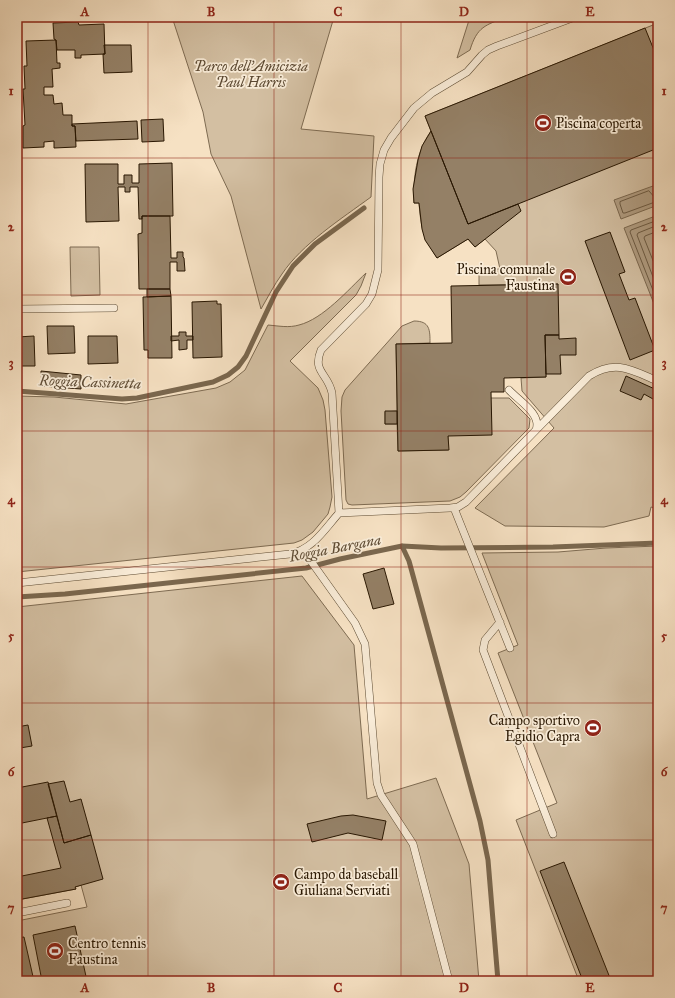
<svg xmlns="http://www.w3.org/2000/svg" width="675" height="998" font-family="'IM FELL Great Primer',serif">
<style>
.green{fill:#d3bfa2;stroke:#7e6b52}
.water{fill:#b09c81;stroke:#7a674e}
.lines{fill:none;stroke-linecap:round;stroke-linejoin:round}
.shore{stroke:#6c5a42;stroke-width:1}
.stream{stroke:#7a674e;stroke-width:5}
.building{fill:#948066;stroke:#291702}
.lane-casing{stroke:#5c4a32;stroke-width:8}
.lane{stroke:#f9ecd8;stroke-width:7}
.grid{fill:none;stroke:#8f2418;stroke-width:1;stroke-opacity:0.55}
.labels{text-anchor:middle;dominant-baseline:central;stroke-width:3.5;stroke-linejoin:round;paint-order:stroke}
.park-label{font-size:14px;font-style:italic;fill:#5c4932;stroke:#f9ecd8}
.poi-label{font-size:14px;fill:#291702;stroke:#f9ecd8;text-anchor:start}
.water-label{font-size:15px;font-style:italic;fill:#5f4c35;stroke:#f9ecd8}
.neatline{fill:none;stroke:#8f2418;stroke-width:1.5}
.grid-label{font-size:13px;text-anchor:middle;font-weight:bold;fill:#8f2418}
</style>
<rect width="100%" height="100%" fill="#f6e1c3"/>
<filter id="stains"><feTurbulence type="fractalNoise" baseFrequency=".005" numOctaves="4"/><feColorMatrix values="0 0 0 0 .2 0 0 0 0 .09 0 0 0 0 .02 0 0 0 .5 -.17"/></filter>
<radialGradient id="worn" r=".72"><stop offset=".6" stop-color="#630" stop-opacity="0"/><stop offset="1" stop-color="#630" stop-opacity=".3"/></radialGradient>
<!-- green -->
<path class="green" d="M172 17H334L301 129 374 136 371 197C341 219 302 244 282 274 274 285 268 297 261 309L231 196 211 154 203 112Z
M470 17H507C485 25 477 27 470 50L457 58Z
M658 23V509L651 507 649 516 604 527 505 526 475 508 554 428 522 391 521 378 546 377 545 335 558 284 479 285V270L500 269 496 251 485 239 475 247 468 239 437 258C423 236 421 229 419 203H414C413 178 416 152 431 131L425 116Z
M70 247H99L100 295 71 296Z
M366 273 361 286 356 295 290 361 318 388 323 400 325 410 332 497 330 507 328 514 313 532 302 540 294 543 17 572V396L54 397 126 404 216 388 230 382 245 370 268 325C279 326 289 328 299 325 323 319 348 290 366 273Z
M414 321C430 321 430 330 430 343L396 344 397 411 385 412V424H397L398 451 448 450V436L491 398H509L530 419 529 428 466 492 460 497 450 501 352 505 348 504 346 500 341 411 342 397 345 390 402 326Z
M658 546V981H579L516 820 557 803 498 653 518 645 482 553 558 552 606 548Z
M302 576 354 645 367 799 436 778 469 864 479 981H17V921L87 907 81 885 75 887 76 889 17 900V607Z"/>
<!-- water -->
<path class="water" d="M653 186 658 199V205L621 219 614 200Z
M658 215V314L624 228Z"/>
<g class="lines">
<!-- shore -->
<path class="shore" d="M649 191 656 199 655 202 625 213H623L620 204V202Z
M658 220 631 230 630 232 658 303
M658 225 638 233 637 235 658 290
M658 231 645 236 644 238 658 273"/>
<!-- stream -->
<path class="stream" d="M17 391 122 399 137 398 213 382 228 375 238 367 246 356 276 292 293 266 315 244 364 208
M402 546 409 561 480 821 488 860 498 981
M17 597 65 594 306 568 340 559 402 546 441 548 553 547 658 543"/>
</g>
<!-- building -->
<path class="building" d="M78 22 79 25 104 24 105 54 81 55V58H75V50H57L56 40 54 39 53 23Z
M645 28 658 60V148L468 224 425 116Z
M56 40 57 63H60V68L52 69 53 87H44V95H53L54 104 62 103 63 115H72V126H75L76 147 54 148V141L44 142V147L23 148V126L25 125 23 89H25L24 66H27L26 41Z
M104 45H131L132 72 104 73 103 54H105Z
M163 119 164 141 142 142 141 120Z
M137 121 138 139 76 141 75 126H72V124Z
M431 131 468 224 518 204 521 211 475 247 468 239 437 258 425 240 422 229 419 203H414L413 189 418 160 422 146Z
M172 163 173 216H142V219H139L138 187H130V192H125V187H118L119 221 86 222 85 164H118V184H124V175H132V183H139V164Z
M142 216H170L171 258H177V252H183V257L184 258 185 271H177V262H170V289H139L138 234 142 233Z
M610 232 625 272 619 274 629 300 635 298 655 350 630 360 585 241Z
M558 284 559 335H545L546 377 504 378V392H491L492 435 448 436 449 450 398 451 396 344 452 343 451 286Z
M147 289H170L171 296 147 297Z
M171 296 172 358H148V350H144L143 297Z
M217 301V304H221L222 357 193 358 192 302Z
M47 326H74L75 353 48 354Z
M179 332H186V336H193V340H187V349L179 350V340L171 341V336H179Z
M545 335H559V339L576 338V355H560L561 374H546Z
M34 336 35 366H17V337Z
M88 336H117L118 363 88 364Z
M41 371 81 375V389L42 386Z
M626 376 657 390 653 399 644 394 641 400 620 391Z
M385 411H397V424H385Z
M384 568 394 604 373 609 363 574Z
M28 725 32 746 20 748 17 727Z
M64 781 70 802 81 799 91 835 64 843 48 784Z
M48 782 57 816 17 824V788Z
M353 815 386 821 382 840 348 833 312 842 307 824 341 816Z
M57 816 64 843 91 835 103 879 75 887 76 889 17 900V877L61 868 47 818Z
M564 862 610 978 604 981H583L540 871Z
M75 926 87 981H42L33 935Z
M24 937 34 981H17V938Z"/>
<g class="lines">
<defs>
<path id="lane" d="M17 309 114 308
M536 430 589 376C615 360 630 369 655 380
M454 508 510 648
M339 513 450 508 458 507 466 502 536 430C542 414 519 401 509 390
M303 550 355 623 365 644 377 783 381 795 413 844 449 981
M17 583 290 554C313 549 324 530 339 513L332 393C328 373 312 372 321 350L366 304 372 294 378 270 379 177 380 164 384 150 391 138 414 108 432 93 467 72 482 55 488 50 497 46 575 17
M500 622 485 640 483 650 553 834
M17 913 67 903"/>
</defs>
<!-- lane casing -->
<use href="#lane" class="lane-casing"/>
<!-- lane -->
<use href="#lane" class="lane"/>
</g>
<!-- grid -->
<path class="grid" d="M148 17V981M274 17V981M401 17V981M527 17V981M17 158H658M17 295H658M17 431H658M17 567H658M17 703H658M17 840H658"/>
<!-- icons -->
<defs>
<symbol id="stadium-disc" viewBox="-11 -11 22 22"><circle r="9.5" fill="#8f2418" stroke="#f9ecd8"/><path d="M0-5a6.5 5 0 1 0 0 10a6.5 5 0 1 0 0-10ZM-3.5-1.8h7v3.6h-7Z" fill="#fff"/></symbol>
</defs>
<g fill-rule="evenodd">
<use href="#stadium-disc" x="533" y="113" width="20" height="20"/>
<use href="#stadium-disc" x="558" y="267" width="20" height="20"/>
<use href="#stadium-disc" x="583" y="718" width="20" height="20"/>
<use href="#stadium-disc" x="271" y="872" width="20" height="20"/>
<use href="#stadium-disc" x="45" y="941" width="20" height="20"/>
</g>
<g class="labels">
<!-- park labels -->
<g class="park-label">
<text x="251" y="66">Parco dell'Amicizia<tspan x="251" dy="16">Paul Harris</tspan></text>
</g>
<!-- poi labels -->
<g class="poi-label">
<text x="556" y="123">Piscina coperta</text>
<text x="555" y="269" text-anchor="end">Piscina comunale<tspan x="555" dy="16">Faustina</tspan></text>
<text x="580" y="720" text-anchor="end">Campo sportivo<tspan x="580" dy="16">Egidio Capra</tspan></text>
<text x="294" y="874">Campo da baseball<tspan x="294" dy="16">Giuliana Serviati</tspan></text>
<text x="68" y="943">Centro tennis<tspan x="68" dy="16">Faustina</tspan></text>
</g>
<!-- water labels -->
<g class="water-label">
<text transform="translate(90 382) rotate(2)">Roggia Cassinetta</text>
<text transform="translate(335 548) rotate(-11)">Roggia Bargana</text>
</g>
</g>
<!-- margin -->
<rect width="675" height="998" fill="none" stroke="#f6e1c3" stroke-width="44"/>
<rect x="22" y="22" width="631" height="954" class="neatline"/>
<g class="grid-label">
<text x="85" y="16">A</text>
<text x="211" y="16">B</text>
<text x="338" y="16">C</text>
<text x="464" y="16">D</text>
<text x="590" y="16">E</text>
<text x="11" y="95">1</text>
<text x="664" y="95">1</text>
<text x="11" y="231">2</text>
<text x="664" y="231">2</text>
<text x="11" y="367">3</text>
<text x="664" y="367">3</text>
<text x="11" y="504">4</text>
<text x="664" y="504">4</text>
<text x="11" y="640">5</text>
<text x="664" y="640">5</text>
<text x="11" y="776">6</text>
<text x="664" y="776">6</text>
<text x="11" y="912">7</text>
<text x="664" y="912">7</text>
<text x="85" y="992">A</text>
<text x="211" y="992">B</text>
<text x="338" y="992">C</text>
<text x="464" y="992">D</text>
<text x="590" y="992">E</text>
</g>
<rect width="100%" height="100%" filter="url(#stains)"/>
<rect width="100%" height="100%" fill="url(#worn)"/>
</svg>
